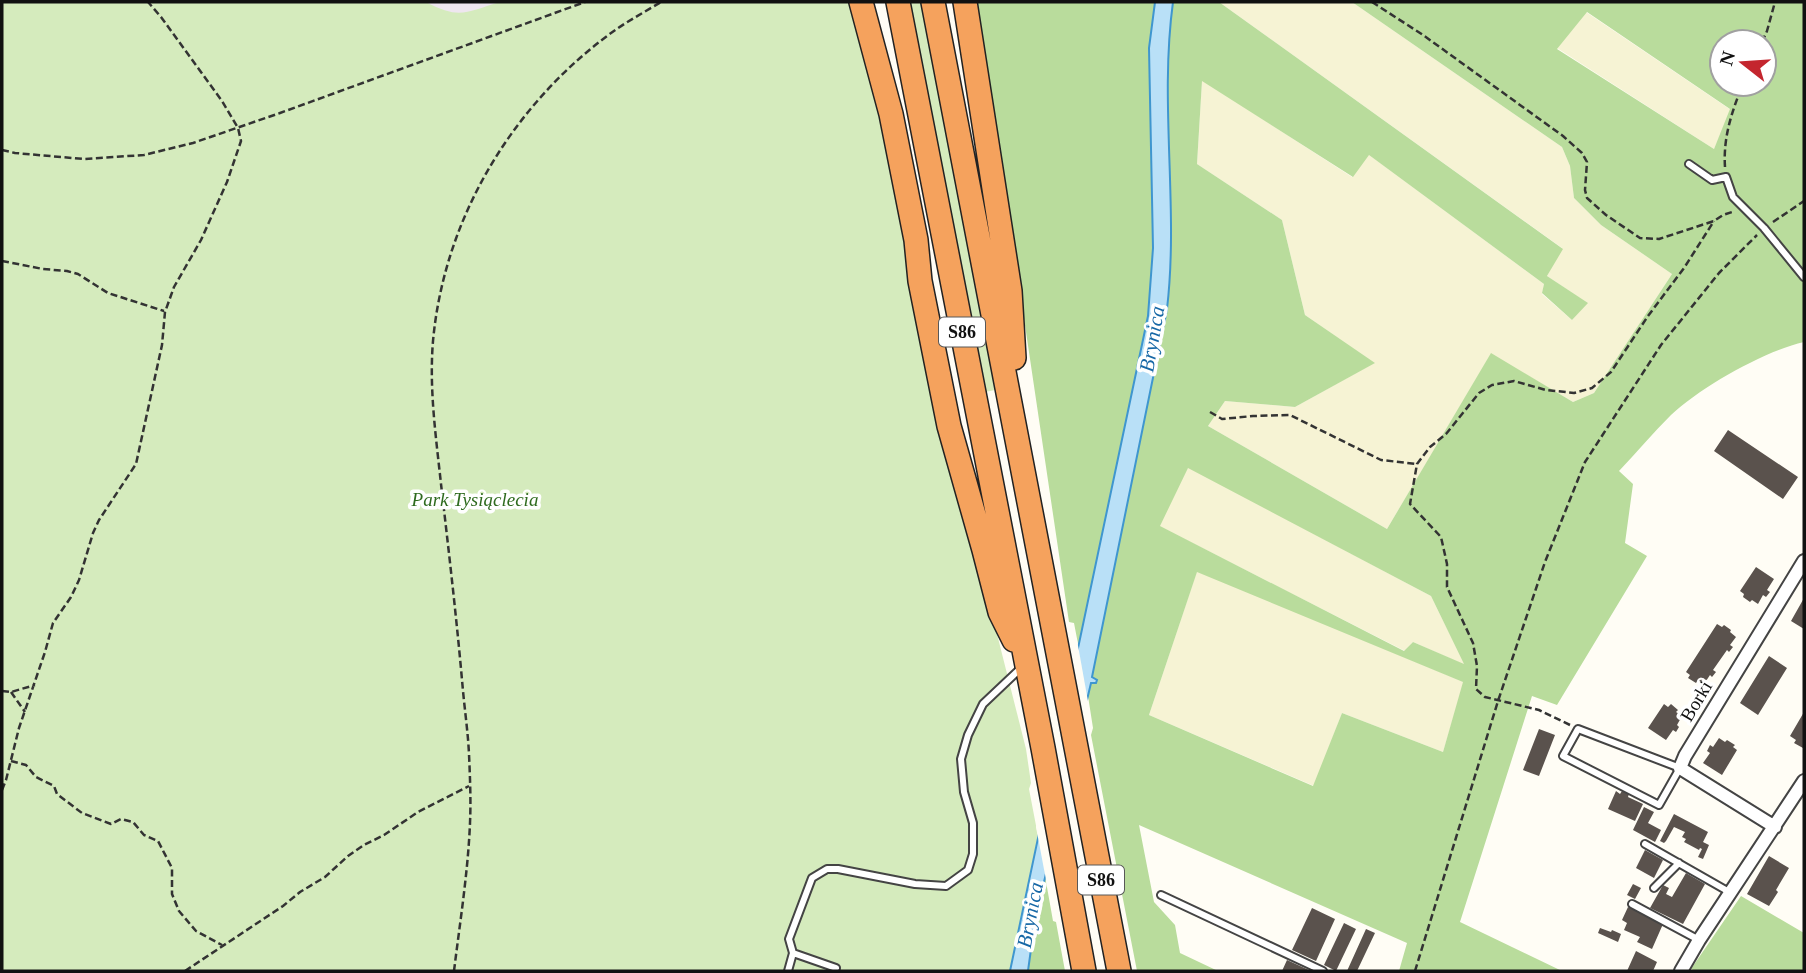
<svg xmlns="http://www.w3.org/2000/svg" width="1806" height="973" font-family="'Times New Roman',serif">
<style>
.industrial{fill:#eee6ef}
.farmland{fill:#f6f3d4}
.green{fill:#d5ebbd}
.forest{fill:#b9dc9c;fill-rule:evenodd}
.water{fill:#b9e0f7;stroke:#3f96cf;stroke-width:2}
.pier{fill:#fffdf5}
.building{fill:#5a524d}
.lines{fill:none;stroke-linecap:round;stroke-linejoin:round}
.service-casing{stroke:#444;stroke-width:10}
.minor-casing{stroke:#444;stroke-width:16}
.motorway-casing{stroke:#222;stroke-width:26}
.path{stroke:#333;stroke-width:2.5;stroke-dasharray:7 3.5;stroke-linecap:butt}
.service{stroke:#fff;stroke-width:6}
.minor{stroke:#fff;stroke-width:12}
.motorway{stroke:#f5a25d;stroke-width:23}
.labels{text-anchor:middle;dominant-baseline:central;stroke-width:7;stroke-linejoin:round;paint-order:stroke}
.shield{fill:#fff;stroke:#585858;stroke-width:2}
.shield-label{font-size:18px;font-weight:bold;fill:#111}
.park-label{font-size:19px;font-style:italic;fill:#2f6b1f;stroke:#fff}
.street-label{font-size:19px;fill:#111;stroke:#fff}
.water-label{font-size:21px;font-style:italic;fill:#1768a6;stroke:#fff}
</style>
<rect width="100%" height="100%" fill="#fffdf5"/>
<!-- industrial -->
<path class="industrial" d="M419 2H522L429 38Z"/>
<!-- farmland -->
<path class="farmland" d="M1219 2H1352L1562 147 1570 166 1574 198 1601 225 1672 274 1594 393 1573 402 1491 354 1387 529 1208 426 1225 401 1295 407 1374 363 1305 315 1282 220 1197 164 1202 80 1352 177 1368 154 1544 284 1542 294 1572 320 1587 303 1547 276 1562 248Z
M1586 12 1731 110 1714 149 1557 48Z
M1188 467 1431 596 1465 665 1413 642 1405 651 1159 526Z
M1197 571 1464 682 1443 752 1342 713 1314 786 1149 715Z"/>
<!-- green -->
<path class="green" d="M2 2H426C460 20 466 12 500 2H853L876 86 942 416 1026 749 1031 783 1029 789 1038 836 1010 971H2Z
M908 2H921L995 390 985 392Z"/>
<!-- forest -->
<path class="forest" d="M974 2H1155L1149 49 1153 248 1148 316 1079 649 1074 623 1069 622 991 96Z
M1173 2H1219L1563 249 1547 276 1588 303 1572 320 1542 293 1544 284 1369 155 1353 177 1202 81 1197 164 1282 220 1305 315 1375 363 1295 407 1225 401 1208 426 1387 529 1491 353 1573 402 1594 393 1672 274 1601 225 1574 198 1570 166 1562 147 1352 2H1804V342C1764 351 1701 387 1671 415 1653 433 1636 453 1619 471L1633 484 1625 543 1647 556 1557 705 1532 696 1460 922 1562 971H1399L1407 943 1139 825 1154 902 1175 925 1180 953 1218 971H1137L1091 735 1093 728 1088 696 1167 309C1179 207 1159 104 1173 2ZM1587 12 1730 109 1714 149 1557 49ZM1722 42H1764V84H1722ZM1188 468 1431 596 1464 664 1413 642 1404 651 1160 526ZM1197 572 1463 682 1443 752 1342 713 1313 786 1149 715Z
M1045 876 1053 921 1056 922 1065 971H1028L1035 920Z
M1741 896 1804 933V971H1695L1691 969Z"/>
<!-- water -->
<path class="water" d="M1155 2H1173C1159 104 1179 207 1167 309L1092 677 1097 680 1096 683H1091L1035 920 1028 971H1010L1148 316 1153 248 1149 48Z"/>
<!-- pier -->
<path class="pier" d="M1077 640 1089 707 1047 885 1036 827Z"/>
<!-- building -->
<path class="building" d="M1728 430 1798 477 1783 499 1714 451Z
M1756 567 1774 579 1767 590 1770 592 1766 597 1763 595 1758 604 1752 600 1750 602 1743 597 1744 594 1740 591Z
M1804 598V629L1791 621Z
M1717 624 1722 627 1724 625 1731 630 1730 632 1736 637 1730 645 1733 647 1729 652 1727 650 1713 670 1716 672 1712 677 1710 675 1704 684 1698 680 1696 683 1688 678 1690 675 1686 672Z
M1769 656 1787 668 1758 715 1740 703Z
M1664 704 1668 707 1671 704 1678 710 1676 712 1682 716 1677 725 1679 727 1676 732 1673 730 1666 740 1648 728Z
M1804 712V745L1803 748 1794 743 1796 740 1790 736Z
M1539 729 1555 735 1539 776 1523 770Z
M1719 738 1725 742 1727 740 1735 745 1733 747 1737 750 1722 775 1703 763 1710 753 1707 751 1710 745 1713 747Z
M1616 791 1620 794 1622 791 1629 794 1628 797 1643 804 1635 821 1608 809Z
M1644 807 1654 812 1648 823 1661 830 1655 842 1633 830Z
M1674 814 1708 832 1703 842 1709 845 1703 859 1698 857 1702 849 1700 848 1699 850 1684 842 1686 839 1682 837 1685 832 1674 827 1666 841 1664 843 1660 841Z
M1645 850 1663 860 1654 878 1636 868Z
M1769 856 1789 868 1776 890 1778 892 1769 906 1747 894Z
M1686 873 1705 884 1683 924 1650 908 1663 885 1669 888 1666 894 1672 897Z
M1633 884 1641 888 1635 899 1627 895Z
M1628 907 1663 924 1652 949 1637 942 1640 937 1624 930 1627 923 1622 920Z
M1312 908 1335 919 1316 961 1292 950Z
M1344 923 1356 929 1336 971 1324 965Z
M1600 928 1611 932 1612 930 1621 934 1618 942 1598 933Z
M1366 929 1375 933 1357 971H1347Z
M1636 951 1657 962 1653 971H1627Z
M1287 960 1311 971H1282Z"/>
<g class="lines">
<defs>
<path id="service" d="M1689 164 1712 180 1726 177 1733 197 1764 228 1804 277
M1578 729 1680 768 1659 805 1563 756Z
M1645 844 1731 893
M1654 888 1679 863
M1161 895 1323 971
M1632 904 1699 940
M793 953 836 968
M788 971 793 953 789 939 812 878 827 869H838L915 884 946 886 968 870 973 854V823L964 792 961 759 968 735 983 704 1022 667"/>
<path id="minor" d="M1775 827 1680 768 1685 756 1804 561
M1681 971 1699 940 1804 781"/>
<path id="motorway" d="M861 2 891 114 916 240 920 281 949 426 984 550 1000 612 1014 640
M898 2 1043 748 1084 971
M933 2 1119 971
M965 2 1010 291 1014 358"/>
</defs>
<!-- service casing -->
<use href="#service" class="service-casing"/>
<!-- minor casing -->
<use href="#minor" class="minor-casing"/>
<!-- motorway casing -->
<use href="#motorway" class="motorway-casing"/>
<!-- path -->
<path class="path" d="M1372 2 1423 35 1563 136 1582 153 1587 162 1585 190 1587 198 1606 215 1640 238 1659 239 1714 221 1723 215 1732 212
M1762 42 1767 31 1775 2
M2 150 15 153 84 159 144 155 193 143 280 113 585 2
M1725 167C1723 137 1732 111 1743 84
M1773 222 1804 201
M2 261 43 269 67 271 78 274 108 293 164 311
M1210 412 1222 419 1253 416 1290 415 1381 460 1417 464
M2 691 11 692 35 685
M11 692 25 712
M1570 725 1539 710 1485 697 1476 689 1477 666 1473 643 1447 587V564L1441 537 1410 504 1417 464 1430 447 1446 434 1479 393 1492 385 1514 381 1546 390 1574 393 1592 388 1611 372 1648 316 1684 268 1714 221
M11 761 26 765 36 777 54 786 57 794 82 813 111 824 121 819 133 822 144 835 158 841 172 868V894L179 911 196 931 222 945
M2 790 6 780 19 728 45 652 53 623 71 597 79 580 93 533 99 520 136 464 162 345 165 312 174 287 201 240 227 182 241 141 238 128 222 101 161 17 148 2
M185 971 283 906 300 892 325 877 348 856 364 845 384 835 418 812 469 786
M454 971C460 922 468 872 470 823 471 800 470 777 469 754 468 733 465 712 463 691 457 622 449 553 441 484 436 437 429 389 433 341 444 220 510 109 607 36 624 23 643 13 661 2
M1415 971 1498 701 1545 562 1585 462 1661 345 1719 273 1757 235"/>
<!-- service -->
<use href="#service" class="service"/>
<!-- minor -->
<use href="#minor" class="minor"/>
<!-- motorway -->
<use href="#motorway" class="motorway"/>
</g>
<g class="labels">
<!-- shield labels -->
<g class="shield">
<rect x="939" y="317.5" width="46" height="29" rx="5"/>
<rect x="1078" y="865.5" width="46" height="29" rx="5"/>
</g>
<g class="shield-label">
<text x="962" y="332">S86</text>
<text x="1101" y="880">S86</text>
</g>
<!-- park labels -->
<g class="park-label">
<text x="475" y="499">Park Tysiąclecia</text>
</g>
<!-- street labels -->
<g class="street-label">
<text transform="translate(1696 701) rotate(-59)">Borki</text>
</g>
<!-- water labels -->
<g class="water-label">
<text transform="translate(1152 339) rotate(-80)">Brynica</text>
<text transform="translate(1030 915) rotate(-79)">Brynica</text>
</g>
</g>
<!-- border -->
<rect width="1806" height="973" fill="none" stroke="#111111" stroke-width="7"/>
<!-- north arrow -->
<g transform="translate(1743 63) rotate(287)"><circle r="33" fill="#ffffff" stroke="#a0a0a0" stroke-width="2"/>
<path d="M0-5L12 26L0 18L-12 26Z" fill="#c4262e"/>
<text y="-10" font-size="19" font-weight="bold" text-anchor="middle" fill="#111111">N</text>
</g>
</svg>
